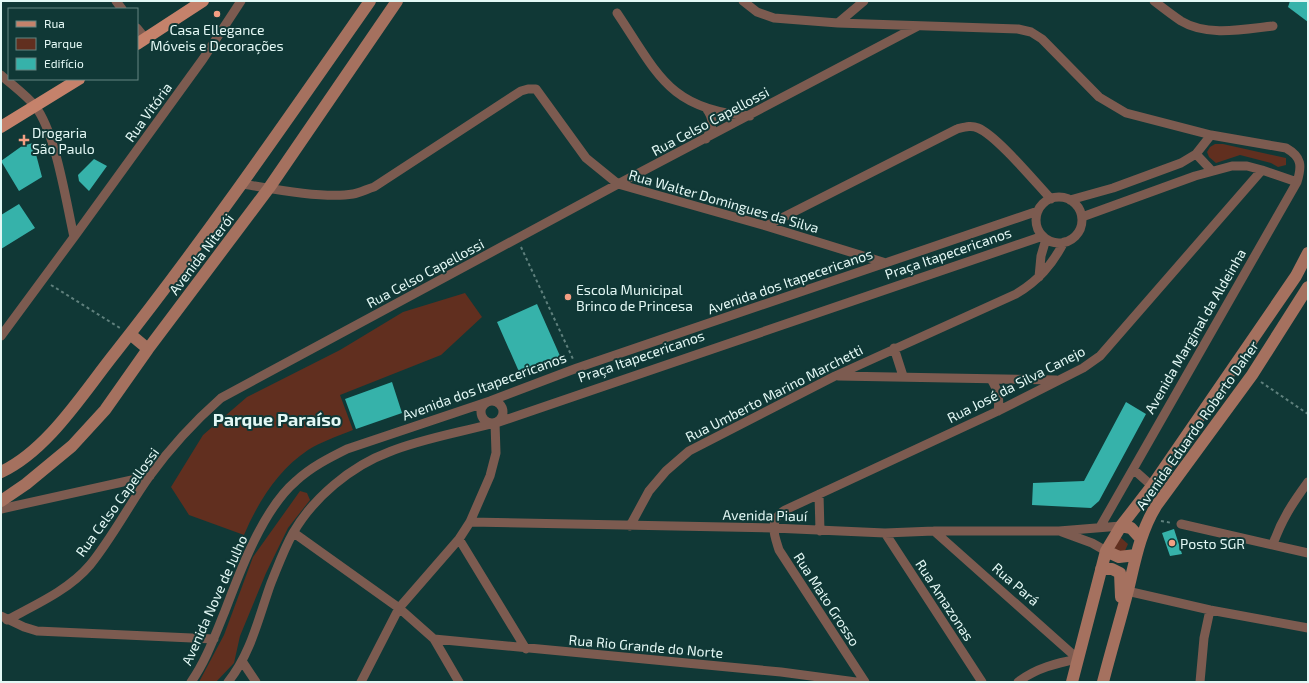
<svg xmlns="http://www.w3.org/2000/svg" width="1309" height="683" font-family="'Exo 2',sans-serif">
<style>
.green{fill:#612f1f}
.building{fill:#36b2aa}
.lines{fill:none;stroke-linecap:round;stroke-linejoin:round}
.path{stroke:#5f807d;stroke-width:2;stroke-dasharray:3 3;stroke-linecap:butt}
.street{stroke:#7c5b50;stroke-width:9}
.secondary{stroke:#a5715f;stroke-width:12}
.primary{stroke:#c5826b;stroke-width:12}
.poi-dot{fill:#f39f83;stroke:#103836;stroke-width:1.5}
.labels{text-anchor:middle;dominant-baseline:central;stroke-width:4;stroke-linejoin:round;paint-order:stroke}
.poi-label{font-size:14px;fill:#e3f8f5;stroke:#103836;text-anchor:start}
.street-label{font-size:14px;fill:#e3f8f5;stroke:#103836}
.district-label{font-size:18px;font-weight:bold;fill:#e3f8f5;stroke:#103836}
</style>
<rect width="100%" height="100%" fill="#103836"/>
<!-- green -->
<path class="green" d="M1215 144H1223L1286 158V165L1278 167 1271 163 1240 155 1216 163 1209 157 1207 152 1210 147Z
M465 293 482 317 441 355 340 395 353 430C338 436 321 442 308 450 278 470 258 502 244 535L189 515 171 487 203 435 247 397 340 350 403 312Z
M300 491 307 493 310 500 288 528 266 573 240 636 234 663 216 682H199L224 635 253 557Z
M1120 537 1128 544 1123 555 1115 553 1114 542Z"/>
<!-- building -->
<path class="building" d="M1290 1H1308V22L1288 7Z
M33 143 42 177 19 191 1 161 22 146Z
M94 159 107 166 89 191 79 181 78 175Z
M19 204 35 228 1 249V215Z
M537 304 560 356 520 374 497 322Z
M392 382 402 413 356 429 345 399Z
M1126 402 1146 414 1099 501 1091 508 1032 505 1033 483 1084 481Z
M1174 529 1182 554 1170 556 1162 533Z"/>
<g class="lines">
<!-- path -->
<path class="path" d="M521 247 573 359
M51 285 120 328
M1261 382 1308 414
M1161 521 1172 523"/>
<!-- street -->
<path class="street" d="M116 1 122 9
M743 1 757 12 774 18 838 23 1018 29 1031 32 1042 39 1099 97 1126 113 1211 135 1286 148C1302 157 1302 166 1297 182L1100 527
M1154 1C1163 8 1172 15 1181 21 1207 37 1245 29 1273 26
M617 13C658 74 669 110 750 116
M838 23 864 1
M137 28 146 39
M1 75C12 85 26 95 35 106 56 133 66 202 74 237L1 336
M706 108C715 120 713 127 706 139
M1196 154 1212 171
M243 184C272 189 325 199 353 194 360 193 367 189 374 187L521 91 528 89H536L586 158 618 184 766 226 886 263
M1036 220a23 23 0 1 1 46 0a23 23 0 1 1-46 0Z
M1070 200 1113 188 1181 163 1196 154 1211 135
M1082 217 1195 176 1232 166H1247L1262 170 1297 182
M766 226 957 129C965 127 971 125 978 128 997 136 1035 182 1051 199
M74 237 203 59 241 1
M1039 277 1041 256 1046 239
M894 348 903 376
M838 376 1056 380
M991 379C998 390 1000 398 998 411
M481 412a11 11 0 1 1 22 0a11 11 0 1 1-22 0Z
M499 422 1043 236
M1133 469 1152 486
M819 494 820 531
M1 509 150 476
M470 522 773 528 885 533 934 531H1059L1121 526
M1181 524 1308 553
M630 526 649 491 666 471 689 451 835 376 1016 294C1038 281 1052 265 1064 242
M934 531 1078 659
M1062 532 1092 543 1106 551
M294 533 399 608 434 639 459 682
M885 533 982 682
M459 539 526 649
M1273 544C1282 519 1292 504 1308 482
M1127 591 1210 610 1308 628
M1 616 24 627 37 631 214 639
M7 620C35 605 69 590 90 565 112 538 129 505 149 477 170 448 195 421 221 398L618 184 918 26
M434 639 781 672 856 682
M242 661 256 682
M191 682C206 661 215 635 225 611 240 571 263 509 296 481 311 467 329 458 347 449L490 401 577 368 1038 211
M228 682C251 654 259 616 271 583 278 566 284 549 293 533 313 498 351 466 389 452 421 439 457 433 491 424
M361 682 399 608 459 539 470 522 490 476 496 453 495 423
M865 682 779 550C774 534 768 521 785 510L998 411 1083 368 1100 356 1262 170
M1018 682C1036 668 1057 663 1078 659
M1200 682 1204 638 1210 610"/>
<!-- secondary -->
<path class="secondary" d="M130 334 148 349
M1 472C48 450 83 393 115 353 205 239 287 120 370 1
M1 501 26 484 72 446 105 410 148 349 269 188 397 1
M1121 526 1131 528 1141 539
M1106 551 1119 557 1136 555
M1101 569H1112L1120 573 1121 597
M1072 682 1106 551 1121 526 1152 486 1296 276 1308 253
M1103 682C1111 651 1120 621 1128 590 1135 561 1140 532 1156 506L1252 375 1308 287"/>
<!-- primary -->
<path class="primary" d="M137 44 203 1
M1 127 79 79"/>
</g>
<!-- markers -->
<g class="poi-dot">
<circle cx="217" cy="14" r="4"/>
<path d="M22 134h4v4h4v4h-4v4h-4v-4h-4v-4h4z"/>
<circle cx="568" cy="297" r="4"/>
<circle cx="1172" cy="543" r="4"/>
</g>
<g class="labels">
<!-- poi labels -->
<g class="poi-label">
<text x="217" y="29" text-anchor="middle">Casa Ellegance<tspan x="217" dy="16">Móveis e Decorações</tspan></text>
<text x="32" y="132">Drogaria<tspan x="32" dy="16">São Paulo</tspan></text>
<text x="576" y="289">Escola Municipal<tspan x="576" dy="16">Brinco de Princesa</tspan></text>
<text x="1180" y="543">Posto SGR</text>
</g>
<!-- street labels -->
<g class="street-label">
<text transform="translate(148 112) rotate(-54)">Rua Vitória</text>
<text transform="translate(710 121) rotate(-28)">Rua Celso Capellossi</text>
<text transform="translate(724 201) rotate(16)">Rua Walter Domingues da Silva</text>
<text transform="translate(948 253) rotate(-19)">Praça Itapecericanos</text>
<text transform="translate(201 254) rotate(-53)">Avenida Niterói</text>
<text transform="translate(425 273) rotate(-28)">Rua Celso Capellossi</text>
<text transform="translate(790 281) rotate(-19)">Avenida dos Itapecericanos</text>
<text transform="translate(1195 331) rotate(-60)">Avenida Marginal da Aldeinha</text>
<text transform="translate(641 356) rotate(-19)">Praça Itapecericanos</text>
<text transform="translate(1016 384) rotate(-27)">Rua José da Silva Canejo</text>
<text transform="translate(484 386) rotate(-20)">Avenida dos Itapecericanos</text>
<text transform="translate(774 393) rotate(-27)">Rua Umberto Marino Marchetti</text>
<text transform="translate(1197 425) rotate(-55)">Avenida Eduardo Roberto Daher</text>
<text transform="translate(117 502) rotate(-54)">Rua Celso Capellossi</text>
<text transform="translate(765 515) rotate(1)">Avenida Piauí</text>
<text transform="translate(1016 584) rotate(41)">Rua Pará</text>
<text transform="translate(827 599) rotate(57)">Rua Mato Grosso</text>
<text transform="translate(214 600) rotate(-66)">Avenida Nove de Julho</text>
<text transform="translate(945 600) rotate(57)">Rua Amazonas</text>
<text transform="translate(646 646) rotate(5)">Rua Rio Grande do Norte</text>
</g>
<!-- district labels -->
<g class="district-label">
<text x="277" y="419">Parque Paraíso</text>
</g>
</g>
<!-- border -->
<rect width="1309" height="683" fill="none" stroke="#e3f8f5" stroke-width="4"/>
<!-- legend -->
<rect x="8" y="8" width="130" height="72" fill="#103836" stroke="#648582"/>
<rect x="16" y="21" width="20" height="6" fill="#c5826b" stroke="#648582"/>
<text x="44" y="28" font-size="12" fill="#e3f8f5">Rua</text>
<rect x="16" y="38" width="20" height="12" fill="#612f1f" stroke="#648582"/>
<text x="44" y="48" font-size="12" fill="#e3f8f5">Parque</text>
<rect x="16" y="58" width="20" height="12" fill="#36b2aa" stroke="#648582"/>
<text x="44" y="68" font-size="12" fill="#e3f8f5">Edifício</text>
</svg>
